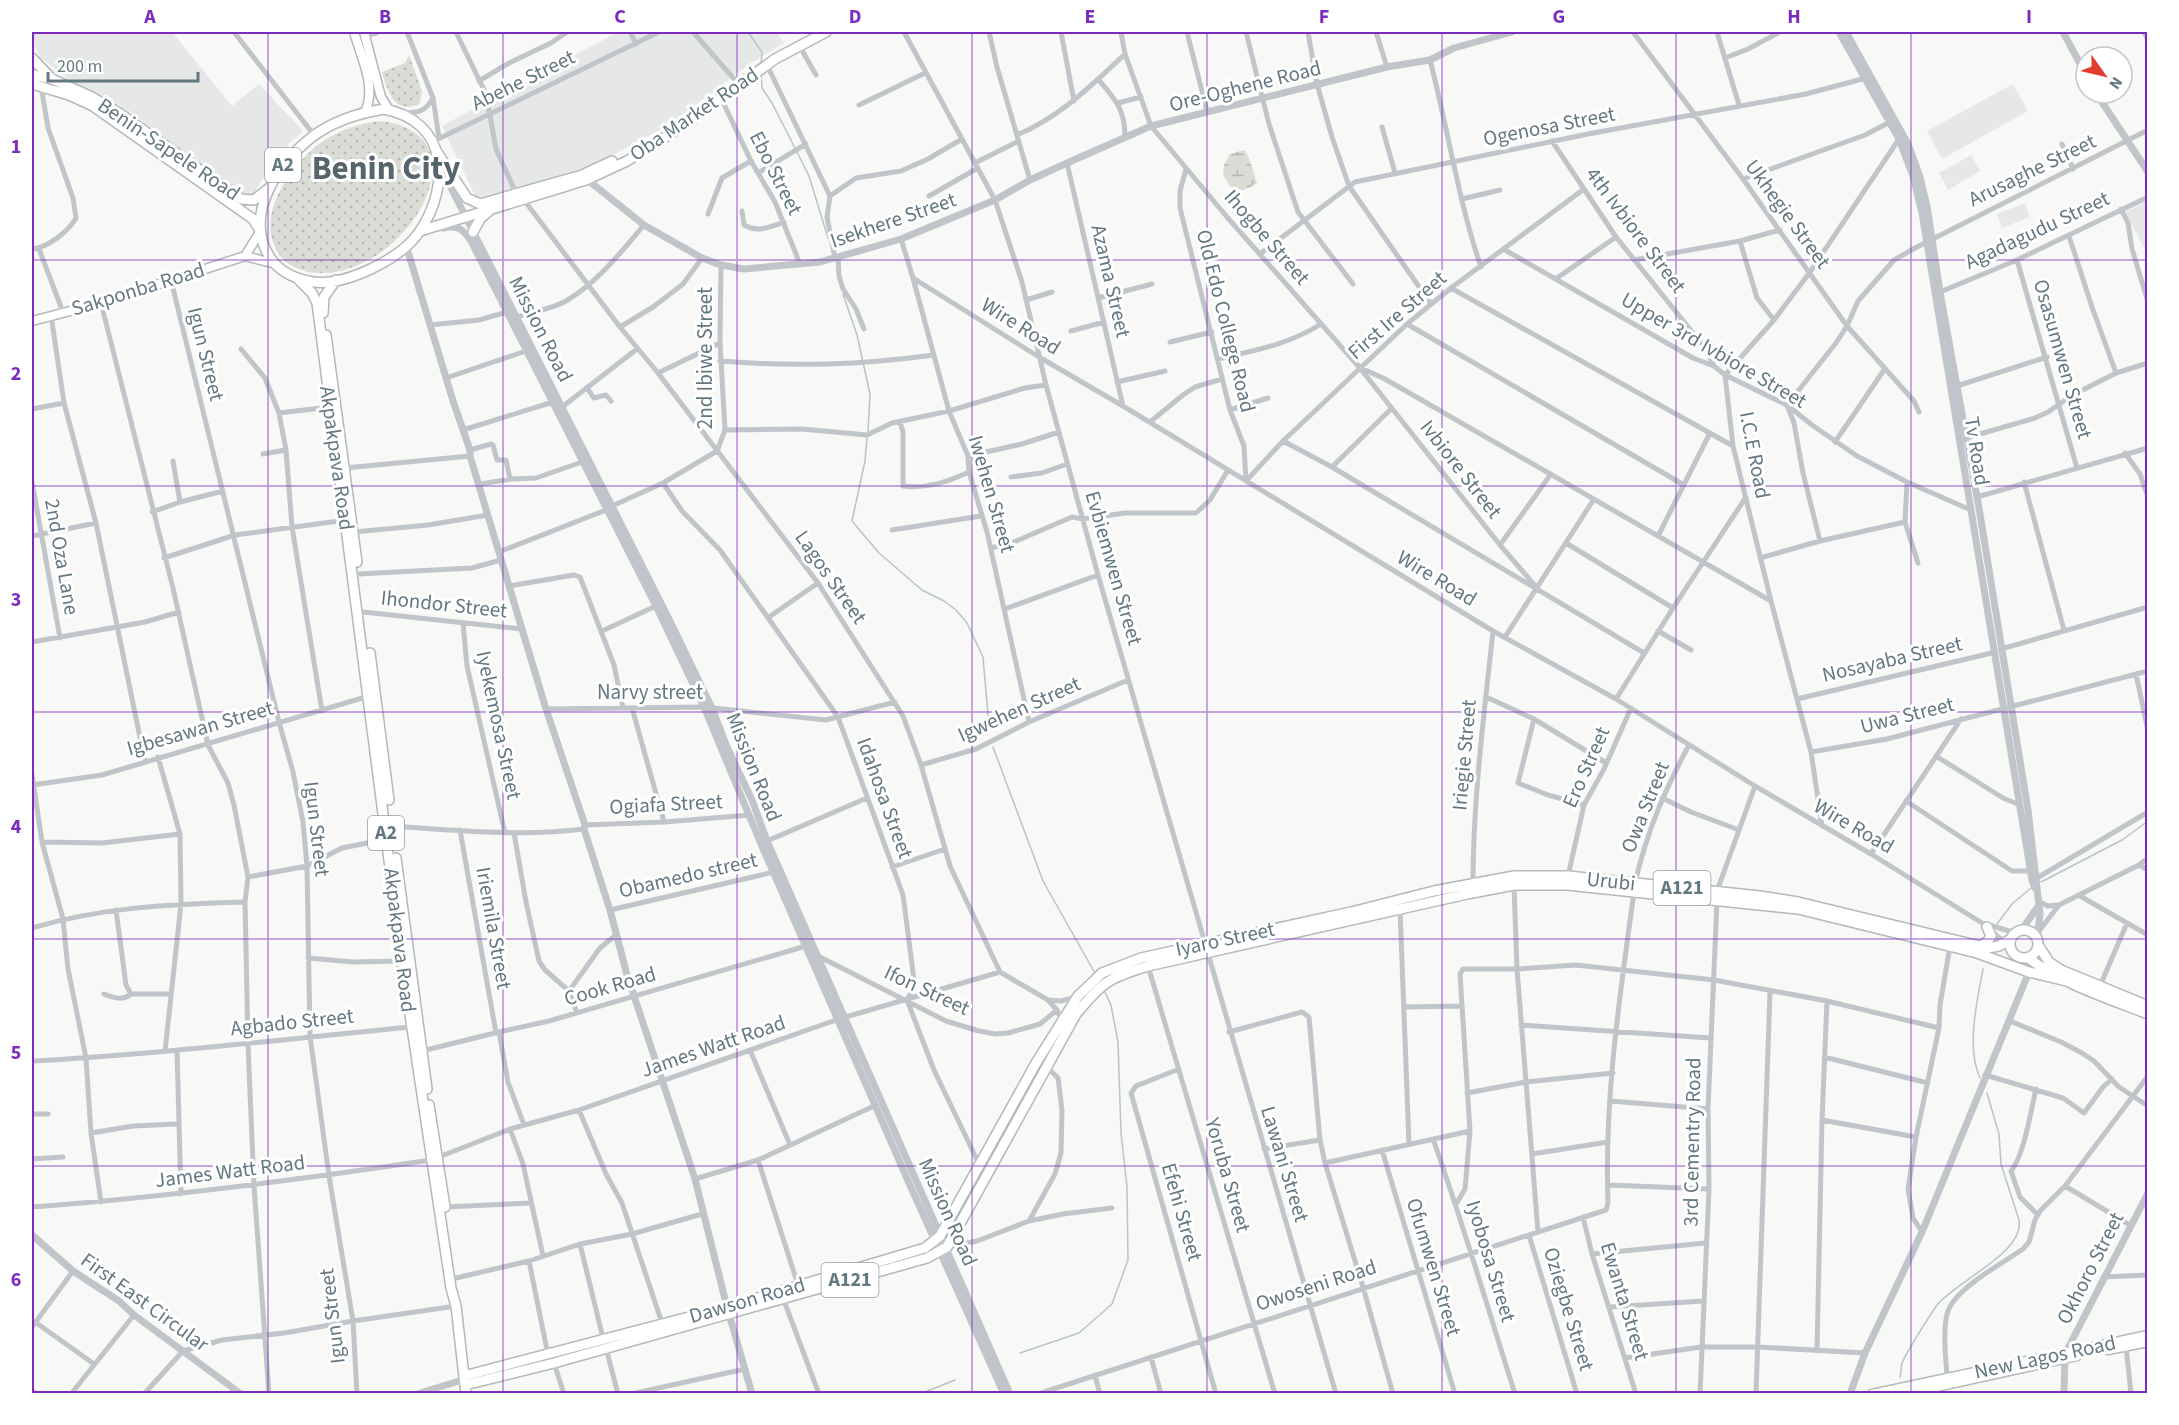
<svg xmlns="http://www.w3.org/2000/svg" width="2179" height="1425" font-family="'Source Sans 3',sans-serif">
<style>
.built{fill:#e6e8e7}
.grass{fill:url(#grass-dots)}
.wetland{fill:url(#wetland-marsh)}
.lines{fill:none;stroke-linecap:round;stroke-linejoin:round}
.stream{stroke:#b6c5c7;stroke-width:1.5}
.secondary-casing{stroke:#b2b9bd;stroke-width:11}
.primary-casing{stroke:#b3b9bc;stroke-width:12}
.trunk-casing{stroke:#b3b8bb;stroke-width:12}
.minor{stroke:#bfc5c8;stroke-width:5}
.tertiary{stroke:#bfc5c8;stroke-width:7}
.secondary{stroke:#fff;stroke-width:8}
.primary{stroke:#fff;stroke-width:9}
.trunk{stroke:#fff;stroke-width:9}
.grid{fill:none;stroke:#7b2cbf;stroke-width:1.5;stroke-opacity:0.55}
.labels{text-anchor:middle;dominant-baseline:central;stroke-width:6;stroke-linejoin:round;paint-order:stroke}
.shield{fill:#fff;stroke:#92a0a7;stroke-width:1.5}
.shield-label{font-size:20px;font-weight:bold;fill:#647881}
.street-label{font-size:21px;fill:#647881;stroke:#fff}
.town-label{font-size:33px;font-weight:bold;fill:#55656c;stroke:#fff}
.neatline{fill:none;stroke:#7b2cbf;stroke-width:2}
.grid-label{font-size:20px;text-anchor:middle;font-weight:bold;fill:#7b2cbf}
</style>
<defs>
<pattern id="grass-dots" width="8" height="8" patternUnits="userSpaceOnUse" patternTransform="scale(1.5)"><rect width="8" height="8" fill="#d9ddd5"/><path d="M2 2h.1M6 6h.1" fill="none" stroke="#b4b8b2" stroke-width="1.8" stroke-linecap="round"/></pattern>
<pattern id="wetland-marsh" width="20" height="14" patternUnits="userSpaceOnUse" patternTransform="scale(1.5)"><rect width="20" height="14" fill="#d9ddd5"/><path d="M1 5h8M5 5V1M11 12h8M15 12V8" fill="none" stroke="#b4b8b2"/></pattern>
</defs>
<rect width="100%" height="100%" fill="#f8f8f6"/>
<!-- built -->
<path class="built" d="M32 32H172L232 106 259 84 303 131 288 145 268 170 250 200 241 195 129 111 97 92 71 81 40 57 32 41Z
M618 32H777L784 43 751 63 667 126 598 163 529 185 476 198 442 126Z
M2013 84 2028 111 1942 159 1927 131Z
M1971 155 1980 171 1948 190 1939 173Z
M2147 201V246L2144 248 2125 212Z
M2025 203 2030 217 2002 228 1997 214Z"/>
<!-- grass -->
<path class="grass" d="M409 55 422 91 420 103C396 117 387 91 382 72L405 63Z
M379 121C488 131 411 273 321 273 305 273 287 267 278 253 256 218 286 173 313 149 331 133 355 124 379 121Z"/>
<!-- wetland -->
<path class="wetland" d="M1244 150C1251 158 1253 172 1257 183L1249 188 1237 192 1230 186 1223 175 1224 165 1230 154Z"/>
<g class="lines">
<!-- stream -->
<path class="stream" d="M748 32 762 52 761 64
M761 74 762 88 772 103 795 148
M797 152 809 176 828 238
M843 294 857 335 870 394 868 432
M867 437 865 461 852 521 879 553 922 590 944 601 956 610 967 623 983 657 989 726
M993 747 1043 881 1096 975
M2041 882 2122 840 2148 821
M1997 924 2012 904 2031 888
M1980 1078C1966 1048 1977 1001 1983 969
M1020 1353 1079 1333 1112 1304 1128 1260 1127 1187 1121 1133 1118 1042 1111 1005 1104 990
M1900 1377C1901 1373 1901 1367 1902 1363 1906 1353 1931 1313 1938 1304 1958 1280 2025 1252 2019 1220L2001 1164 1999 1134 1987 1093
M920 1394 955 1380"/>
<defs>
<path id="secondary" d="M354 32C361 57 377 87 365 112
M364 32 381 97 389 110
M245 256 260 232
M32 321 101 303 245 256 272 263
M2108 1350 2148 1342
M1872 1394 2148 1335
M1905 1394 2077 1356"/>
<path id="primary" d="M437 152 467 198 480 204 582 175 612 161
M420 231 586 180 627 161 686 124 775 59 826 32
M473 232 480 219 489 211"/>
<path id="trunk" d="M32 58 52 79
M32 75 52 79 92 97 119 113 241 199 254 200 268 189
M32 84 69 95 93 106 253 219 259 229
M384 109C448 121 451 184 420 231 401 259 346 286 313 282 295 279 277 271 268 254 244 212 280 162 312 137 333 121 359 113 384 109Z
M297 278 312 293 317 303 402 961 451 1288 456 1306 466 1394
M323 313 324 297 336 280
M326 335 357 562
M370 653 389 800
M396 858 427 1089
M2010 944a14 14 0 1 1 28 0a14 14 0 1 1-28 0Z
M2038 945 2049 962 2061 970 2148 1006
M1980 947 1987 942 1991 936 1987 927
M2028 958C2063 984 2107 998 2148 1014
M429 1105 445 1207
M464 1376 727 1307 925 1248 940 1236 1036 1063 1078 996 1102 973 1141 958 1351 912 1434 891 1514 876H1568L1760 896 1798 902 1988 948 1999 946 2011 939
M465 1385 554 1363 927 1258 947 1247 1076 1014C1103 981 1109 978 1148 966L1467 894 1514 885H1567L1798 909 1977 953 2029 972 2067 981"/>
</defs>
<!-- secondary casing -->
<use href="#secondary" class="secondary-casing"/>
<!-- primary casing -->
<use href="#primary" class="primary-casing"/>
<!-- trunk casing -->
<use href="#trunk" class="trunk-casing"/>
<!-- minor -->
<path class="minor" d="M234 32 314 135
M407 32 433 98 439 138
M456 32 486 94 496 149 516 193
M630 32 636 44
M693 32 735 80
M904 32 995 200 1022 282 1046 385 1098 575 1336 1394
M989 32 997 67 1030 180
M1061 32 1074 101
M1121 32 1125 54 1151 126 1227 217 1360 368 1500 545 1538 589
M1187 32 1207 111
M1246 32 1269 124 1298 212 1353 284
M1308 32 1317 84 1332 137 1349 186 1431 304
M1376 32 1387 67
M1633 32 1743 179 1847 326 1914 401 1919 412
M1717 32 1739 105
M2144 32 2148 40
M799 45 816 75
M1725 58 1748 49 1780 32
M1430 60C1448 129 1458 200 1481 267
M767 65 830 196 856 178 901 171 928 159 962 139
M1098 79C1115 99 1125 109 1125 137
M479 81 509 63 551 43 567 32
M721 98 751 161 775 202 800 264
M1118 103 1141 97
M859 105 925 73
M403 113C416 113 426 112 432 99
M1382 127 1395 173
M1017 135C1060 117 1092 85 1125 54
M1552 141 1616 237 1705 348 1714 366
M432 142 659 32
M2062 144 2073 169
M975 163 1019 141
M1067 163 1123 406
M1186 169 1180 191V208L1230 410 1244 446 1246 481
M758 173 806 144
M1743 179 1865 135 1890 122
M830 196 827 217 835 258
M929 196 978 168
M1462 199 1500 190
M524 200 620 327 658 373 818 583 903 716 921 765 950 866 1000 972 1048 1000 1057 1010 1062 1021
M2121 209 2128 223 2132 249 2148 302
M742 211 744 225C758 233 770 227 784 222
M708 214 722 178 751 161
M2069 236 2092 307 2116 373
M901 239 913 278 1039 357 1123 406 1493 631 1616 699 1755 786 1871 854 1982 923 2010 947
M1740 241 1757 298 1774 320
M32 249C47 248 68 232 76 218L73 198 48 128 41 86
M39 249 63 312
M1505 250 1693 358 1714 366 1725 375 1787 405 1812 425 1857 456 1907 482 1971 510
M1260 254 1355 182 1588 134 1806 94 1866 78
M838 257 839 276 843 289 856 309 864 329
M1634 260 1740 241 1780 230
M2017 260 2077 468
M913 278 949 411 968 456 969 472 987 532 1029 722
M1557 278 1616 237
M171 280 279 722 293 772 303 822 307 866 310 1036 329 1176 353 1321 357 1394
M1451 288 1733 446
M1940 292 2017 260 2148 197
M1098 298 1152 284
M1026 300 1052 292
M101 303 173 588 208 745 228 783 234 805 248 877 245 902 248 1045 254 1186 269 1394
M51 315 64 403 96 523 145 762
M517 317C532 312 552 309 566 301 597 283 621 252 644 225
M1407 324 1684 485
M430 325 479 320 507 312
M620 327 653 307 683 284 702 258
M1071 331 1104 322
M1170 342 1212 332
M241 349 265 378 279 413 286 450 292 527 322 711
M1218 359C1253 351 1290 344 1321 324
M720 361C795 367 859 365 934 355
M1363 369 1385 379 1771 601
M658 373 720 343
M446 378 526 351
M1117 382 1165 371
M1957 386 2047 357
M587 388 594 398 606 395 611 401
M562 407 637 349
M32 409 64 403
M1230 410 1268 398
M279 413 330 407
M900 422 903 432V486C927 489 947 482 969 472
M1150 422 1183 395 1195 387 1222 379
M463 430 553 402
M725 430 802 429 867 435 892 423 949 411 1025 388 1046 385
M1966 438 2035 418 2048 412 2071 396 2116 373 2148 363
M1283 441 1332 467 1644 653
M1835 442 1884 370
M470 450 491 444 493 445 497 460H506L510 479
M2125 453 2140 474 2148 497
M263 454 286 450
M968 456 1022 444 1059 432
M173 461 180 502
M1332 467 1392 408
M345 468 470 456
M1011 477 1042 473 1067 464
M1246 481 1283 441 1407 324 1451 288 1584 189
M32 482 60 638
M1907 482 1905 522 1918 563
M2024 482 2064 630
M663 483 682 511 720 550 838 717 903 895 914 980 912 991 907 1000 934 1070 979 1164
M480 484 511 479 536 478 582 462
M1977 497 2148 448
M612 506 663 483 717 451 725 430 720 343 721 265
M152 512 180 502 223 491
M892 530 981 516
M354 532 428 525 488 515
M32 536 96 523
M1658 536 1710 433
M1820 541 1803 473 1794 423 1787 405 1836 343 1847 326 1858 301 1894 260 1915 248 2148 130
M1566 543 1673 608
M1500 545 1551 474
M991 548 1014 542 1072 517 1083 519 1125 513H1196L1210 500 1228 470
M499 552 606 510
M164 558 235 535 346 520
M1760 558 1820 541 1905 522
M358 574 472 568 501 560
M509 586 574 575 580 577 614 665 623 708
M1005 609 1098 575
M363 612 521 629
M769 617 818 583
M463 623 467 666 505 833
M602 631 656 606
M1658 631 1691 650
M1505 637 1594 499
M32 642 145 622 179 612
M2001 649 2148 607
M2136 674 2148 731
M1486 697 1534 719 1606 763
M1616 699 1673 608 1746 497
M1797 699 1996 652
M632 708 664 822
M546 709 704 707 826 720 895 702
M1534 719 1518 783 1548 795 1584 805
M1811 752 1887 739 2148 671
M1936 756 2003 798 2020 805
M158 757 180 834 181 904 165 1051
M921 765 976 749 1029 722 1128 680
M32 774 42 842 63 919 68 969 86 1058 91 1133 101 1202
M32 785 102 775 369 696
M1662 798 1691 812 1739 830
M1906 801 2012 871H2031
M585 825 664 822 750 815
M392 826C456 830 520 837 584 829
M1822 826 1811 752 1771 601 1733 446 1725 375 1774 320 1810 272 1899 139
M460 830 496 1033
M514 833 526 902 539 961 545 970 569 991 577 1013
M767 841 867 798
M42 842 102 843 180 834
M1871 854 1961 719
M2139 865 2148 870
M892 867 945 849
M1568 876 1584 805 1604 769 1631 708
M248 877 307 866 342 848 387 839
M2037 878 2148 812
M1473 883C1473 799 1484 715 1493 631
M1635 883C1647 831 1664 792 1689 745
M1514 885 1517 969 1538 1232
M1717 891 1755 786
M2080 896 2148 935
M2038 901 2048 906 2059 905 2139 865 2148 858
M1400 909 1409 1144
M116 910 126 985 131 994H171
M610 910 774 872
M1986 924 2009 931 2017 932
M32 928C102 907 172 904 245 902
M2039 931 2059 905
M818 956 946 1021 979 1031 995 1034 1008 1033 1040 1024 1057 1010
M308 958 353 962 402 961
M1148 966 1275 1394
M2100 986 2127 923
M569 991 600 948 616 935
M104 994C114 998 123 1001 131 994
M1048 1000 1061 1001 1076 997
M1404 1007 1461 1006
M2010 1021 2061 1042 2082 1053 2094 1061 2119 1087 2148 1106
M1521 1025 1710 1038
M499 1032 508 1082 524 1125
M1229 1032 1302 1012 1309 1017 1320 1140 1325 1163 1363 1287 1393 1394
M177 1050 181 1194
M750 1050 790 1145
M422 1051 499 1032 549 1021 806 946
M1824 1057 1928 1083
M32 1061C159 1054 285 1039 411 1027
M1179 1069 1136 1086 1131 1093 1216 1394
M1985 1075 2063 1098 2084 1113 2103 1087 2112 1079
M2036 1089C2031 1110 2024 1156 2011 1171L2020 1197 2038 1215
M1467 1093 1526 1082 1613 1073
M1611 1101 1708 1109
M579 1110 606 1174 622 1203 662 1323
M32 1114H48
M1822 1120 1916 1137
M510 1129 523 1164 543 1256
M91 1133 133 1126 177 1124
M1433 1139C1463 1223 1488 1309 1515 1394
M1264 1149 1320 1140
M1382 1150 1455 1394
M1532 1154 1608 1142
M439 1157 510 1129 579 1110 839 1019 1000 972
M32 1159 63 1157
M758 1160 798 1285
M1325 1163 1470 1131
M695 1179 758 1160 876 1105
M1608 1185 1709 1189
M2065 1186 2130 1225
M1456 1204 1465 1189 1470 1131 1460 974 1463 969H1517L1576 965 1714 980 1827 1001 1939 1028
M32 1207C165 1197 298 1180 431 1160
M445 1207 531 1203
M1583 1217 1592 1254 1636 1394
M1029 1221 1063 1214 1112 1208
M1922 1232 1913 1218 1908 1189 1916 1137 1939 1028 1940 1005 1950 946
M1529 1235 1577 1394
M580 1244 603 1338
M947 1247 977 1241 1029 1221 1055 1174 1061 1153 1062 1110 1058 1078 1048 1068
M1592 1254 1706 1243
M529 1261 548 1355
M2103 1277 2148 1275
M456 1278 529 1261 580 1244 632 1234 702 1214
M783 1298 819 1394
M1610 1307 1703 1301
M35 1322 94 1364
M32 1327 73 1271
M2126 1346 2131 1394
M606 1348 618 1394
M1817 1351 1822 1120 1827 1001
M1151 1357 1161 1394
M1625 1358 1701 1347H1758L1865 1353
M554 1363 564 1394
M1095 1376 1100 1394
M1947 1377C1946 1359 1942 1328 1948 1311 1956 1288 2003 1263 2023 1249L2029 1242 2035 1220 2040 1211 2065 1186 2148 1076
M32 1390 36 1394
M71 1394 134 1315
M144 1394 183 1351 222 1340 284 1333 353 1321 456 1306
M631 1394 745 1369
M1038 1394 1606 1210 1608 1203C1604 1099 1620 994 1634 892
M1700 1394 1709 1189 1708 1109 1717 901
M1756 1394 1770 992"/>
<!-- tertiary -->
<path class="tertiary" d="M1839 32 1899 139 1913 176 1922 213 2032 880 2035 888
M1846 32 1908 144 1920 177 1927 206 1940 292 1979 508 2028 810 2040 914 2037 940
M2063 32 2086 75
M365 35 376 32
M32 64 39 77
M2096 93 2148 172
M440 166 670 621 712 708 727 747 752 800 767 841 1010 1394
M584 177 644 225 702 258 721 265 744 269 820 262 901 239 995 200 1030 180 1067 163 1151 126 1387 67 1430 60 1454 48 1512 32
M443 228C458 225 463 229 471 241L656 606 704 707 761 844 909 1183 1004 1394
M406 245 453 401 470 450V456L546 709 585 825 584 829 610 910 627 975 695 1179 727 1307 752 1394
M2021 931 2039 905
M32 1235 73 1271 119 1301 134 1315 241 1394
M417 1394 459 1381 464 1376
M1850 1394 1865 1353 1922 1232 2029 972
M2064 1394 2065 1354 2148 1193"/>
<!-- secondary -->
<use href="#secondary" class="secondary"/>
<!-- primary -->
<use href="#primary" class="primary"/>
<!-- trunk -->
<use href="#trunk" class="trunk"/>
</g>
<!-- grid -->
<path class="grid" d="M268 32V1394M503 32V1394M737 32V1394M972 32V1394M1207 32V1394M1442 32V1394M1676 32V1394M1911 32V1394M32 260H2148M32 486H2148M32 712H2148M32 939H2148M32 1166H2148"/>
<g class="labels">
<!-- shield labels -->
<g class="shield">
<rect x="265" y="148" width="36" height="34" rx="4.5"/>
<rect x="368" y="816" width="36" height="34" rx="4.5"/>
<rect x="1653.5" y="871" width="57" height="34" rx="4.5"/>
<rect x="821.5" y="1263" width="57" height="34" rx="4.5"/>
</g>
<g class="shield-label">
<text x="283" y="165">A2</text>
<text x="386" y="833">A2</text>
<text x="1682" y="888">A121</text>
<text x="850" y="1280">A121</text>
</g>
<!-- street labels -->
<g class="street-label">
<text transform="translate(523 80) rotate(-26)">Abehe Street</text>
<text transform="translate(1245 86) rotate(-14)">Ore-Oghene Road</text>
<text transform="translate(694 114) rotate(-34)">Oba Market Road</text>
<text transform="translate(1549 126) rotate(-11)">Ogenosa Street</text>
<text transform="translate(169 149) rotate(34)">Benin-Sapele Road</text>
<text transform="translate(2032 170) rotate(-26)">Arusaghe Street</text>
<text transform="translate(776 173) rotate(63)">Ebo Street</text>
<text transform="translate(1788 214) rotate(54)">Ukhegie Street</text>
<text transform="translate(893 220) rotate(-19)">Isekhere Street</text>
<text transform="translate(1636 230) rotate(53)">4th Ivbiore Street</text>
<text transform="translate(2037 230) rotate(-25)">Agadagudu Street</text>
<text transform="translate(1267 237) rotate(49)">Ihogbe Street</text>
<text transform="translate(1111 281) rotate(77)">Azama Street</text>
<text transform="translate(138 289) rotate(-17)">Sakponba Road</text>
<text transform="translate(1397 315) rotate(-41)">First Ire Street</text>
<text transform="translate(1226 321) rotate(76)">Old Edo College Road</text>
<text transform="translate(1021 326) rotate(32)">Wire Road</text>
<text transform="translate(541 329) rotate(63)">Mission Road</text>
<text transform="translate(1714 350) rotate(30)">Upper 3rd Ivbiore Street</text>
<text transform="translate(206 354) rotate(76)">Igun Street</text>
<text transform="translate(705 358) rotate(-90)">2nd Ibiwe Street</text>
<text transform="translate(2063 359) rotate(74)">Osasumwen Street</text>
<text transform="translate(1977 451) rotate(81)">Tv Road</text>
<text transform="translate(1755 455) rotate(79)">I.C.E Road</text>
<text transform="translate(337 458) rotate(82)">Akpakpava Road</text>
<text transform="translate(1461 469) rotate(52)">Ivbiore Street</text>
<text transform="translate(992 494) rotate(74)">Iwehen Street</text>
<text transform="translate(62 557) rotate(80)">2nd Oza Lane</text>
<text transform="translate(1114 568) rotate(74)">Evbiemwen Street</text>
<text transform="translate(831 577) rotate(55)">Lagos Street</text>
<text transform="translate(1437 578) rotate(31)">Wire Road</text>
<text transform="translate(444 604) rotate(6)">Ihondor Street</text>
<text transform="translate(1892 659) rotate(-13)">Nosayaba Street</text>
<text x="650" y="692">Narvy street</text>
<text transform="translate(1019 709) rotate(-24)">Igwehen Street</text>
<text transform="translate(1907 715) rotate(-14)">Uwa Street</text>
<text transform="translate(499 725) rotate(78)">Iyekemosa Street</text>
<text transform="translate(200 728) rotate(-16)">Igbesawan Street</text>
<text transform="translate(1464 755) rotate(-85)">Iriegie Street</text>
<text transform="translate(754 767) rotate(68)">Mission Road</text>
<text transform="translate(1586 767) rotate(-66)">Ero Street</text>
<text transform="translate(885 798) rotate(70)">Idahosa Street</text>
<text transform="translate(666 804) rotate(-3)">Ogiafa Street</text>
<text transform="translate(1645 807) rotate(-68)">Owa Street</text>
<text transform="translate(1854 826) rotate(30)">Wire Road</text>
<text transform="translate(317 829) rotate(83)">Igun Street</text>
<text transform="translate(688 875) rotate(-13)">Obamedo street</text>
<text transform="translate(1611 881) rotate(6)">Urubi</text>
<text transform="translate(494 928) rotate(80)">Iriemila Street</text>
<text transform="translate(1225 939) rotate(-12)">Iyaro Street</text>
<text transform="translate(400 940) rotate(83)">Akpakpava Road</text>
<text transform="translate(610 986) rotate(-16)">Cook Road</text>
<text transform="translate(927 990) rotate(25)">Ifon Street</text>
<text transform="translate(292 1022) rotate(-6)">Agbado Street</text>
<text transform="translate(713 1046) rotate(-19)">James Watt Road</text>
<text transform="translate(1692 1142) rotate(-89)">3rd Cementry Road</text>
<text transform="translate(1285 1164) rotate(73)">Lawani Street</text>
<text transform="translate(230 1171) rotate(-7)">James Watt Road</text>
<text transform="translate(1228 1175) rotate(74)">Yoruba Street</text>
<text transform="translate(948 1212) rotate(66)">Mission Road</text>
<text transform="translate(1182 1212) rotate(74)">Efehi Street</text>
<text transform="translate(1491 1261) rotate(73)">Iyobosa Street</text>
<text transform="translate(1434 1267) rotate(73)">Ofumwen Street</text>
<text transform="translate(2090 1268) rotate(-63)">Okhoro Street</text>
<text transform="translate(1316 1285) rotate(-18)">Owoseni Road</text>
<text transform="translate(747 1300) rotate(-16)">Dawson Road</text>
<text transform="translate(1625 1301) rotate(73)">Ewanta Street</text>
<text transform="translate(145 1302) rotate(36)">First East Circular</text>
<text transform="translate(1569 1309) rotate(73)">Oziegbe Street</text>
<text transform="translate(332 1316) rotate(-97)">Igun Street</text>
<text transform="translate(2045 1357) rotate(-12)">New Lagos Road</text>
</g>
<!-- town labels -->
<g class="town-label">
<text x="386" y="168">Benin City</text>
</g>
</g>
<!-- border -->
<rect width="2179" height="1425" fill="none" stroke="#ffffff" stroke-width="66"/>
<!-- north arrow -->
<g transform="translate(2104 75) rotate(124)"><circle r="28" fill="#ffffff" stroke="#c1c9cd" stroke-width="1.5"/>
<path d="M0-4.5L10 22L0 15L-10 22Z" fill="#e23c2c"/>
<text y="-9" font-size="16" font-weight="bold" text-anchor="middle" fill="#647881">N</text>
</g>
<!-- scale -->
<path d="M48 72v9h150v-9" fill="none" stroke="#647881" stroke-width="3"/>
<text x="57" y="72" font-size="18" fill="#647881" stroke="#ffffff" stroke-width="4.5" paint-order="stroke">200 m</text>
<rect x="33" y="33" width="2113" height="1359" class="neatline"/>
<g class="grid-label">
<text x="150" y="23">A</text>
<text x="385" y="23">B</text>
<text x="620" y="23">C</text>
<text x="855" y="23">D</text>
<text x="1090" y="23">E</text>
<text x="1324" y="23">F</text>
<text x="1559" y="23">G</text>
<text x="1794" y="23">H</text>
<text x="2029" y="23">I</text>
<text x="16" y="153">1</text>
<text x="16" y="380">2</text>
<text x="16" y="606">3</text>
<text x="16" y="833">4</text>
<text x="16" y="1059">5</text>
<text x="16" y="1286">6</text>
</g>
</svg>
